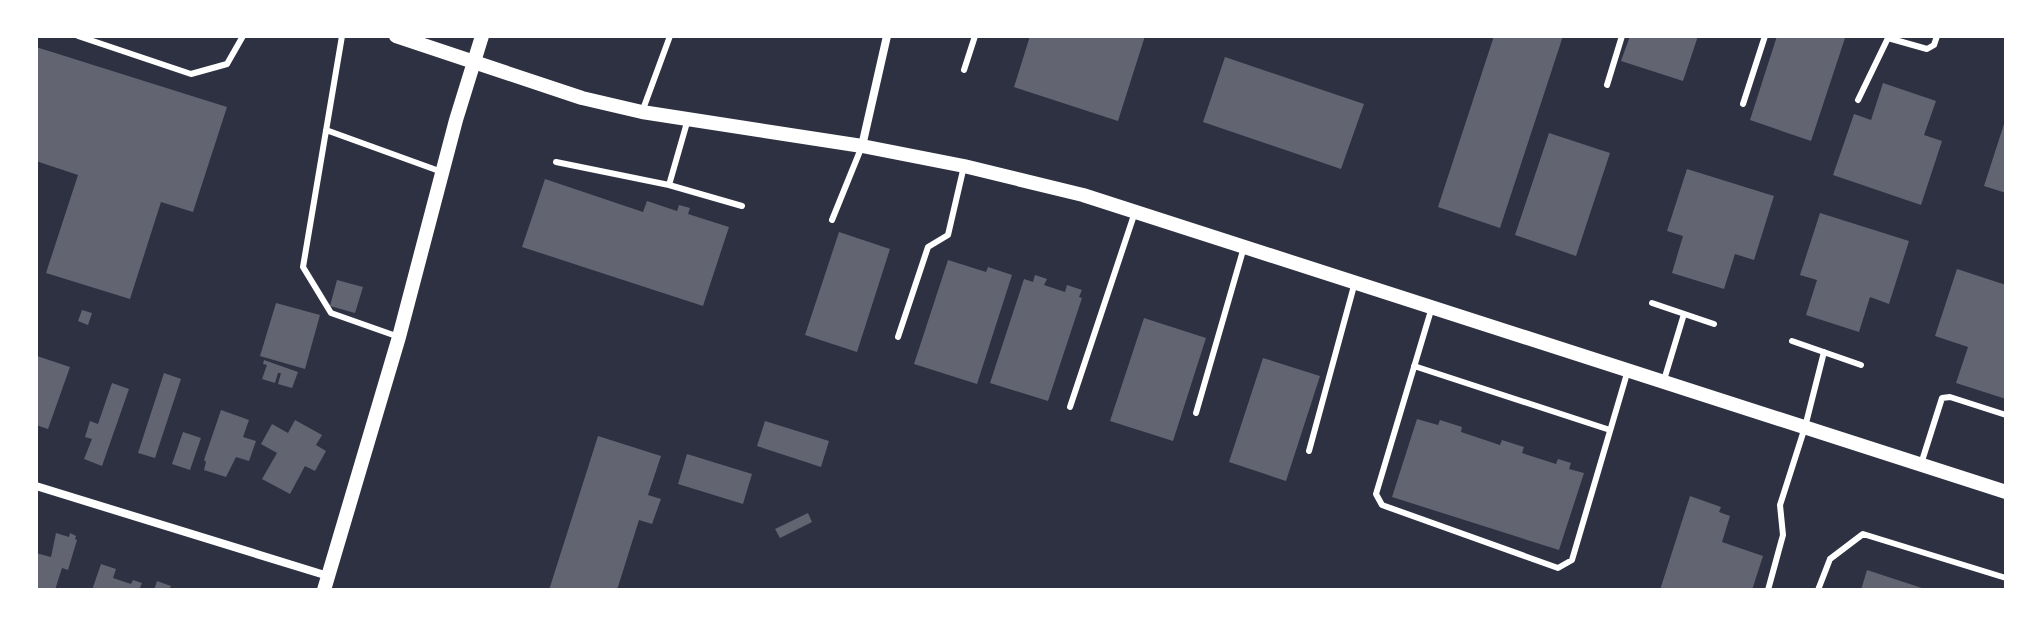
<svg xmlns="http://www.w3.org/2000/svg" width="2042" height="626" font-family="Rubik,sans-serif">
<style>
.building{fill:#626471}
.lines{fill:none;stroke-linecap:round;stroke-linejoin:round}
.service{stroke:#fff;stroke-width:6}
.minor{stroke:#fff;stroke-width:8}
.tertiary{stroke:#fff;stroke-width:14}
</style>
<rect width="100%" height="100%" fill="#2d3142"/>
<!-- building -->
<path class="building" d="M1030 36H1145L1118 121 1014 87Z
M1494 36H1563L1500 228 1438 207Z
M1630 36H1698L1683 81 1621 61Z
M1777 36 1845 38 1811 141 1750 120Z
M36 47 227 107 193 212 161 202 130 299 46 273 78 175 36 161Z
M1225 57 1364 104 1341 169 1203 122Z
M1883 83 1936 101 1924 135 1942 141 1921 205 1833 175 1854 114 1871 120Z
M2005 121H2006V193L1984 186Z
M1549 133 1610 153 1576 256 1515 235Z
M1687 169 1774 196 1754 260 1735 254 1724 289 1672 273 1683 236 1667 231Z
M545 179 643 212 647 201 677 211 679 205 690 208 688 214 729 227 703 306 522 247Z
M1820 213 1909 241 1889 304 1870 297 1859 332 1806 315 1817 280 1800 275Z
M839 232 890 249 857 352 805 335Z
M948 260 986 272 988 267 1012 275 977 384 914 364Z
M1957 269 2006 285V399L1956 383 1968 347 1935 336Z
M1035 275 1047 279 1044 285 1065 292 1067 285 1082 290 1079 297 1082 298 1048 401 990 383 1024 279 1033 282Z
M337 280 363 287 355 313 330 306Z
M276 303 320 315 305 369 260 356Z
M82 310 92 313 88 325 78 321Z
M1144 318 1206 338 1173 441 1110 421Z
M37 356 70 367 48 429 36 425Z
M1263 358 1320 376 1286 481 1229 462Z
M264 360 298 372 292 388 278 384 281 373H278L275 383 262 379 267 365 263 364Z
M164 373 181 379 155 458 138 453Z
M112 383 129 389 102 466 84 459 92 439 85 437 90 421 98 424Z
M221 410 249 420 243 437 256 441 249 461 236 457 226 477 204 470 206 462 204 460Z
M1417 419 1438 425 1440 420 1462 427 1461 432 1500 445 1502 440 1524 447 1522 453 1556 464 1558 459 1571 463 1569 469 1584 473 1559 550 1392 497Z
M295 420 322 435 316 445 326 451 315 471 305 466 290 494 262 479 277 453 261 444 272 424 288 433Z
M765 421 829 441 821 467 757 446Z
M183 432 201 438 190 470 172 464Z
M598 436 661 456 648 495 661 499 652 524 639 520 617 590H549Z
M687 454 752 474 743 504 678 484Z
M1690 496 1721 507 1719 512 1730 516 1722 542 1763 556 1752 590H1660Z
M808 513 812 522 780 538 775 529Z
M56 533 69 537 70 533 76 536 75 539 77 540 68 570 62 568 55 590H36V553L51 557Z
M101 564 116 569 113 578 131 584 133 580 142 583 139 590H92Z
M1867 570 1925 589V590H1861Z
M157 581 171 586 169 590H154Z"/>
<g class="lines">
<!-- service -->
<path class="service" d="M78 36 191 74 227 64 243 36
M342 36 303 267 331 313 399 337
M964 70 975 36
M1607 85 1622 36
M1858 100 1888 38 1927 49 1934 45 1937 36
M1743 104 1765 36
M642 112 670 36
M326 130 442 172
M556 162 669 185 688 119
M669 185 742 206
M832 220 862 146
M1652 303 1714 324
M1432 307 1376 494 1382 505 1558 568 1572 560 1628 370
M898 337 928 247 948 235 964 166
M1792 341 1861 365
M1414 366 1610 430
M1664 380 1684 314
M1070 407 1135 212
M1196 413 1244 247
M1309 451 1355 282
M1921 464 1942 398 1950 397 2006 415
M1768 590 1783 535 1780 505 1805 427 1824 352
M1818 590 1830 559 1863 534 2006 578"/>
<!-- minor -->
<path class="minor" d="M862 146 887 36
M36 486 328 576"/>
<!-- tertiary -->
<path class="tertiary" d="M396 36 582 98 642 112 862 146 964 166 1083 195 2006 492
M324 590 399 337 456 120 482 36"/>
</g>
<!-- border -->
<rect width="2042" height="626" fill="none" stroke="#ffffff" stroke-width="76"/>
</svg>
